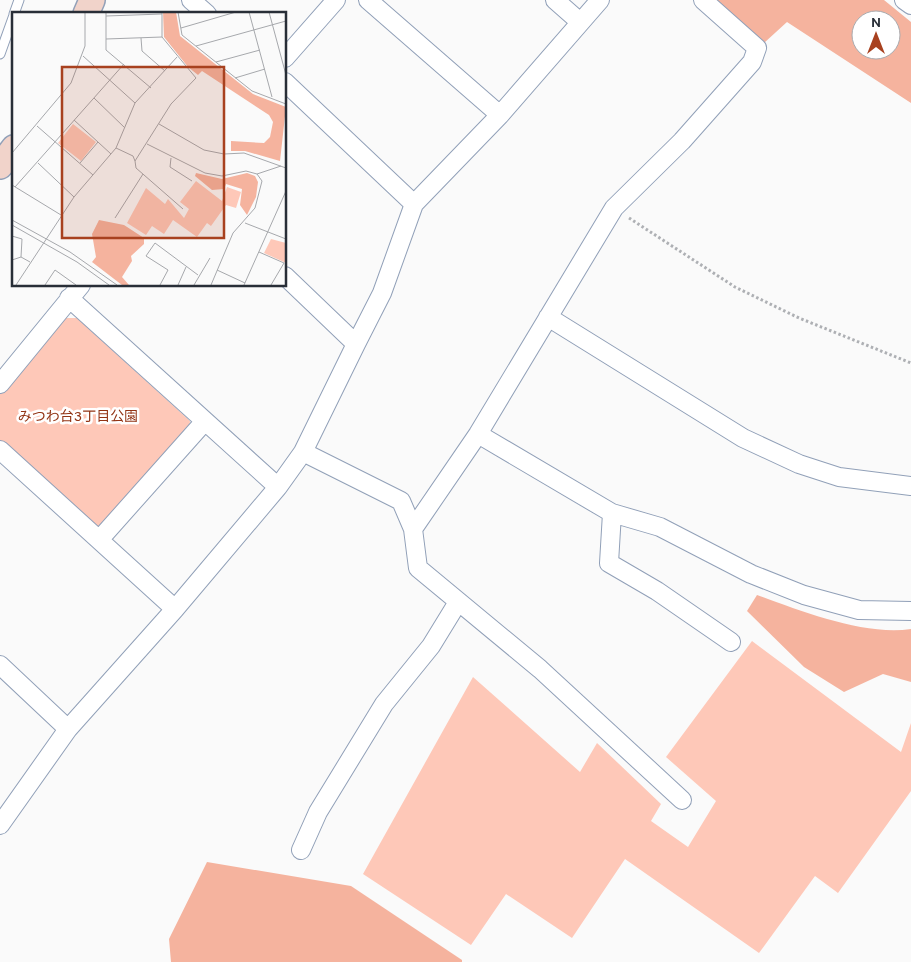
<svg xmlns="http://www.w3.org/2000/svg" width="911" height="962" font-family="Overpass,'Noto Sans JP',sans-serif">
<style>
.green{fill:#fec8b8}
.forest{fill:#f5b39e;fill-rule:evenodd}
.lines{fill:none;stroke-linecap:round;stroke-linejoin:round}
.lane-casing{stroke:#91a0b8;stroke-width:11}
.street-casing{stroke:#91a0b8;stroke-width:20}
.secondary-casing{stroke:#91a0b8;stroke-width:28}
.path{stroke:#aeb0b4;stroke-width:3;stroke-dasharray:2.5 2.5;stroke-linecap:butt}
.lane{stroke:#fff;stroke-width:9}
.street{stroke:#fff;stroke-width:18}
.secondary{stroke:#f1d3ca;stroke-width:25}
.labels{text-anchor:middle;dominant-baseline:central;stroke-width:5;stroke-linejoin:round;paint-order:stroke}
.park-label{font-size:14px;fill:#923415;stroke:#fff}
.inset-road{fill:none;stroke:#a6a8ac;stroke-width:1}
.view{fill:#a8411f;fill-opacity:0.15;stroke:#a8411f;stroke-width:2.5}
.inset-edge{fill:none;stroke:#282e37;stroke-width:2.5}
</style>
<rect width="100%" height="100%" fill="#fafafa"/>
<!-- green -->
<path class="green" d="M59 318H77L190 421 189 433 104 526 93 527 0 445V388Z
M752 641 901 752 911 723V791L838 893 815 876 759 953 625 859 572 938 506 894 471 945 363 874 473 677 580 772 597 743 661 804 651 821 688 847 716 801 666 757Z"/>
<!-- forest -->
<path class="forest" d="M714 0H884L911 22V103L787 22 764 43ZM861 20H891V50H861Z
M757 595C801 611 864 636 911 629V682L883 674 844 692 804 667 747 611Z
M207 862 351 886 462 960V962H171L169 939Z"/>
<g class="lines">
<defs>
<path id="lane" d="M14 14 19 0
M0 54 14 15"/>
<path id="street" d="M191 0 207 14
M368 0 500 115
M555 0 580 22
M904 0 911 5
M285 58 336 0
M285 82 414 204
M285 276 356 344
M69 298 278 487
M548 317 743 438 799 464 839 477 911 486
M0 384 81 285
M478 434 612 513 660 527 751 574 804 595 859 610 911 611
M0 450 175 609
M303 452 356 344 382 293 414 204 500 115 600 0
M612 513 609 563 657 591 731 642
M413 529 418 568 540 669 682 800
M99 540 205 421
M0 665 68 729
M0 825 68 729 175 609 278 487 303 452 401 501 413 529 478 434 614 208 682 141 752 62 757 48 703 0
M301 850 318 812 384 704 431 646 458 602"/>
<path id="secondary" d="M86 14 92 0
M0 166 14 148"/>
</defs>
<!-- lane casing -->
<use href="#lane" class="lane-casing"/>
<!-- street casing -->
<use href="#street" class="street-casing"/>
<!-- secondary casing -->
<use href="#secondary" class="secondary-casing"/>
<!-- path -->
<path class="path" d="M629 218 735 287 799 318 911 363"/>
<!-- lane -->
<use href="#lane" class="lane"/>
<!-- street -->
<use href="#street" class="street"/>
<!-- secondary -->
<use href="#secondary" class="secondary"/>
</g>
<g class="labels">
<!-- park labels -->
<g class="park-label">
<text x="78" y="417">みつわ台3丁目公園</text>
</g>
</g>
<!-- overview -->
<g transform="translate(12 12)">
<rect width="274" height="274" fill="#fafafa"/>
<path d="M61 112 84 130 69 149 46 131ZM184 169 210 189 215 175 229 180 224 196 214 193 199 214 195 211 185 225 161 208 152 222 140 214 134 223 115 211 134 176 153 192 156 187 172 206 177 197 168 190ZM259 227 274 231V251L252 241Z" fill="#fec8b8"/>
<path d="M151 0H164L168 24 241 82 274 95 268 149 233 139H219V129L252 131 258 125 261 110 257 103 190 59 186 63 176 55 152 25ZM184 161 210 167 235 161 243 164 246 170 244 185 235 203 228 193 230 177 214 172 212 177 200 178 183 164ZM87 208 112 213 132 226V232L119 244 120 249 110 265 117 273H110L80 250 84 245 80 222Z" fill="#f5b39e"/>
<path class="inset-road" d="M94 0V38L139 76M166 0 170 23 240 79 274 92M237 0 260 85M257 0 274 63M94 4 150 2M169 16 224 0M129 26 130 39 153 59M94 27 150 25M184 34 274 9M71 44 123 91M204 50 248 38M223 66 253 57M82 86 113 116M62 108 99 142M147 112 192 138 212 142 232 141 274 156M25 114 81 163M135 132 193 161 210 164 234 159 245 162M104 136 123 91 165 45M0 141 59 71 73 34V0M159 146 158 155 180 169M123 149 124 156 171 197M26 151 62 185M68 151 86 130M0 173 49 203M3 175 112 52M103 206 131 162M0 208 58 240 105 273M233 211 274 227M0 213 65 250 97 273M0 224 10 227 9 245M247 240 272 251 259 273M0 248 9 245 18 250M205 258 233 271M4 273 62 185 104 136 121 144 123 149 159 92 184 66 150 25V0M33 273 43 258 64 273M148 273 156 258 134 244 143 231 186 263M166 273 174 255M182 273 198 246M199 273 221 221 243 196 250 169 245 162 269 154M232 273 274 179"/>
<path class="view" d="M50 55H212V226H50Z"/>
<rect width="274" height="274" class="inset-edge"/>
</g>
<!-- north arrow -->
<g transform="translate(876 35)"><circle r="24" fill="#ffffff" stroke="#a9abaf"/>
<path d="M0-4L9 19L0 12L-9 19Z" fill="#a8411f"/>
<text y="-8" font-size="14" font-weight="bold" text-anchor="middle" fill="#282e37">N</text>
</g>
</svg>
